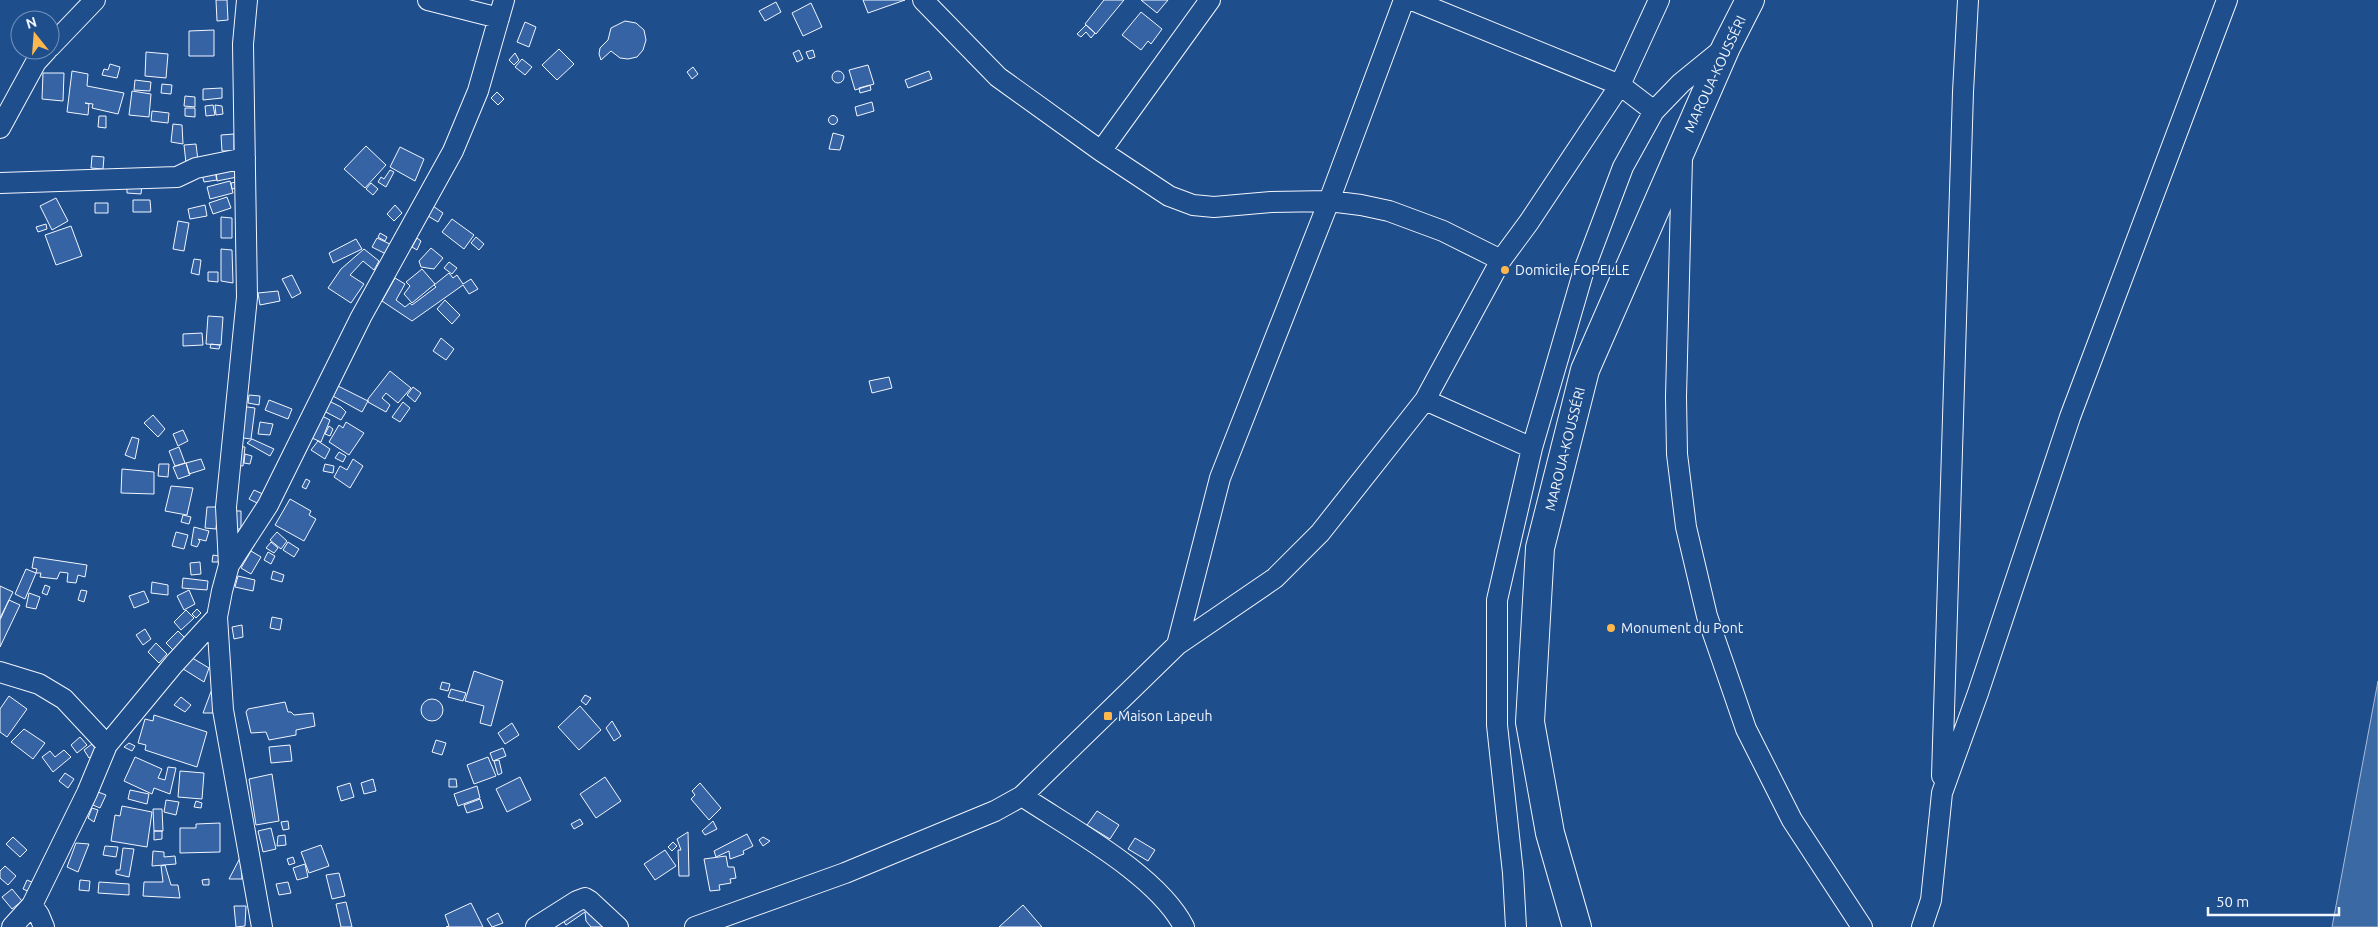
<svg xmlns="http://www.w3.org/2000/svg" width="2378" height="927" font-family="Ubuntu,sans-serif">
<style>
.water{fill:#3b69a3;stroke:#a8bbd7}
.building{fill:#3563a3;stroke:#f2f6ff}
.lines{fill:none;stroke-linecap:round;stroke-linejoin:round}
.minor-casing{stroke:#f2f6ff;stroke-width:22}
.highway-casing{stroke:#f2f6ff;stroke-width:30}
.minor{stroke:#1f4e8c;stroke-width:20}
.highway{stroke:#1f4e8c;stroke-width:28}
.poi-dot{fill:#ffb74d;stroke:#1f4e8c;stroke-width:2}
.labels{text-anchor:middle;dominant-baseline:central;stroke-width:4;stroke-linejoin:round;paint-order:stroke}
.street-label{font-size:14px;fill:#f2f6ff;stroke:#1f4e8c}
.poi-label{font-size:14px;fill:#f2f6ff;stroke:#1f4e8c;text-anchor:start}
</style>
<rect width="100%" height="100%" fill="#1f4e8c"/>
<!-- water -->
<path class="water" d="M2378 681V927H2332Z"/>
<!-- building -->
<path class="building" d="M216 0H227L228 20 217 21Z
M863 0H905L868 13Z
M1104 0H1124L1096 34 1085 24Z
M1141 0H1168L1157 13Z
M776 2 781 12 765 21 759 11Z
M811 3 822 27 803 36 792 13Z
M1141 12 1162 29 1151 44 1148 41 1141 50 1122 35Z
M625 21 636 23 644 30 646 40 643 50 637 57 628 59 620 58 611 51 601 60 599 54 600 48 608 40 611 28Z
M525 22 536 27 529 47 517 42Z
M1086 25 1095 33 1091 38 1086 32 1081 37 1077 34Z
M214 30V56H189V31Z
M559 49 574 64 557 80 542 65Z
M799 50 803 59 797 62 793 53Z
M813 50 815 57 809 59 806 52Z
M146 52 168 54 166 78 145 76Z
M515 53 519 60 514 65 509 60Z
M522 59 532 67 525 75 515 67Z
M110 64 120 67 117 78 102 75 104 69 108 70Z
M868 65 874 84 855 90 849 70Z
M693 67 698 74 692 79 687 72Z
M832 77a6 6 0 1 1 12 0a6 6 0 1 1-12 0Z
M72 71 88 74 87 86 124 93 118 114 92 108 93 104 85 103 89 104 88 115 67 112Z
M929 71 932 79 908 88 905 80Z
M43 73H64L63 101 42 99Z
M135 80 151 82 150 91 134 90Z
M162 84 172 85 171 94 161 93Z
M870 85 871 90 860 93 859 88Z
M222 88V98L203 100V89Z
M132 91 151 94 149 117 129 115Z
M497 92 504 99 498 105 491 98Z
M185 96 195 97V107L184 106Z
M872 102 874 111 857 116 855 107Z
M213 105 215 115 206 116 205 106Z
M215 105 222 106 223 114 216 115Z
M185 108H195V117L185 116Z
M152 111 169 113 168 123 151 121Z
M828.5 120a4.5 4.5 0 1 1 9 0a4.5 4.5 0 1 1-9 0Z
M99 116H106V128L98 127Z
M173 124 182 125 183 144 171 142Z
M833 133 844 136 840 150 829 149Z
M234 134V151H222L221 135Z
M196 144 198 161 186 163 184 145Z
M366 146 386 165 365 188 344 169Z
M400 147 424 159 415 181 390 167Z
M92 156 104 157 103 169 91 168Z
M235 167 237 177 217 181 215 171Z
M390 170 394 172 386 187 378 182 381 177 384 179Z
M216 172 217 180 204 182 202 174Z
M230 181 233 193 210 199 207 187Z
M236 182 237 188 232 189 231 183Z
M127 183 142 184 141 194 127 193Z
M371 183 378 189 373 195 366 189Z
M227 197 231 208 213 214 209 203Z
M56 198 68 221 52 230 40 206Z
M133 200H150L151 212H133Z
M95 203H108V213H95Z
M205 205 207 216 190 219 188 209Z
M395 205 402 213 394 221 387 214Z
M433 206 443 213 438 222 428 216Z
M221 217 232 218V238H221Z
M452 219 474 235 464 249 442 232Z
M178 221 189 223 184 251 173 249Z
M46 224 47 229 38 232 36 227Z
M71 226 82 256 56 265 45 235Z
M380 233 387 237 385 241 378 237Z
M476 237 484 244 479 250 471 243Z
M377 238 392 245 388 255 372 247Z
M417 238 421 241 417 250 412 247Z
M356 239 362 249 333 263 329 253Z
M431 248 443 258 434 269 421 267 419 261Z
M221 249 232 250 233 283 221 281Z
M364 249 379 261 374 270 363 261 350 275 364 284 351 303 328 288 341 269Z
M194 259 201 260 199 275 191 273Z
M449 262 457 268 452 274 444 268Z
M422 269 435 284 412 303 404 294 410 286 406 282Z
M208 272H218V282L208 281Z
M449 273 453 278 457 275 463 284 471 279 478 289 469 294 463 285 412 321 382 301 395 278 405 284 396 300 405 307 410 303 412 305 436 287 434 285Z
M292 275 301 293 292 298 282 279Z
M278 291 280 301 260 305 258 293Z
M445 300 460 315 452 324 437 309Z
M208 316 223 317 221 345 206 344Z
M202 333 203 345 183 346V334Z
M441 338 454 349 446 360 433 351Z
M211 344 220 345 219 349 210 348Z
M390 371 411 388 398 403 386 393 382 398 390 405 386 412 368 402V399Z
M889 377 892 388 872 393 869 381Z
M336 385 368 401 362 412 331 395Z
M413 387 421 393 415 402 407 395Z
M249 395 260 396 259 405 248 403Z
M269 400 292 409 288 419 265 410Z
M329 401 341 407 346 412 341 420 324 411Z
M403 402 410 408 400 422 392 417Z
M240 406 255 408 251 439 236 437Z
M153 415 165 429 158 437 144 423Z
M322 416 330 420 321 442 312 438Z
M260 422 273 424 270 435 258 434Z
M346 422 364 433 349 455 329 442 339 425 343 428Z
M329 426 333 429 330 436 325 434Z
M183 430 188 441 178 446 173 434Z
M132 437 139 439 135 459 125 455Z
M252 439 274 449 270 456 247 443Z
M318 441 330 449 325 459 311 450Z
M235 446 245 447 243 466 233 465Z
M179 447 185 463 175 466 169 451Z
M339 452 346 456 343 462 335 458Z
M245 454 252 456 250 464 244 463Z
M201 459 205 469 189 474 186 463Z
M353 459 363 466 350 488 334 477 340 466 347 470Z
M186 463 190 475 178 479 173 467Z
M159 464H169L168 477 158 476Z
M325 464 334 466 333 473 323 471Z
M122 469 154 472V494L121 493Z
M306 479 310 481 306 489 302 487Z
M171 486 193 488 187 515 165 511Z
M254 490 265 495 261 505 249 499Z
M290 499 311 511 309 515 316 519 304 541 275 525Z
M207 507H218L216 529 205 528Z
M231 511H241V529H230Z
M183 515 191 517 189 524 181 522Z
M194 527 209 531 206 541 198 539 200 541 197 547 191 545Z
M176 532 188 535 184 549 172 546Z
M277 532 287 541 281 549 270 540Z
M271 542 278 548 274 553 266 548Z
M288 542 299 549 294 557 283 550Z
M251 551 261 557 251 574 241 568Z
M268 552 275 556 271 564 264 560Z
M213 555 219 556 218 562H212Z
M34 557 87 565 85 577 78 575 76 583 67 582 68 573 60 572 57 579 40 577 41 573H36L37 569 32 568Z
M200 562 201 574 191 575 190 563Z
M26 569 36 573 25 599 15 594Z
M273 571 284 575 282 582 271 579Z
M238 576 255 580 253 591 235 587Z
M183 578 208 581 207 590 182 588Z
M152 582 168 585V595L151 593Z
M45 585 50 587 47 595 42 593Z
M0 586 13 592 0 618Z
M81 590 87 591 84 602 78 600Z
M189 590 195 604 184 610 177 596Z
M144 591 149 602 134 608 129 596Z
M29 593 40 597 36 609 26 607Z
M9 600 20 605 0 647V620Z
M197 609 201 613 196 618 192 614Z
M186 610 194 618 181 630 174 622Z
M272 617 282 619 280 630 270 628Z
M242 625 243 637 234 639 232 627Z
M145 629 151 639 143 645 136 635Z
M178 631 185 638 173 650 166 643Z
M156 643 167 654 159 663 148 652Z
M189 656 209 668 204 682 180 667Z
M474 671 503 681 491 726 480 723 484 706 465 701Z
M215 681 216 713H203Z
M442 682 450 684 448 691 440 689Z
M451 689 466 693 463 701 448 697Z
M585 695 591 698 586 705 581 701Z
M9 696 27 709 7 737 0 732V709Z
M181 697 191 705 185 712 174 705Z
M421 710a11 11 0 1 1 22 0a11 11 0 1 1-22 0Z
M285 702 288 712H291L294 715 313 713 315 726 296 730V735L269 740 266 732 251 733 246 712 248 709Z
M580 706 601 730 579 750 558 727Z
M154 715 207 732 197 767 145 750 146 745 138 743 145 719 153 721Z
M612 721 621 736 614 741 606 728Z
M512 723 519 735 505 744 498 733Z
M24 729 45 743 33 759 11 742Z
M80 737 87 745 77 753 71 745Z
M436 740 446 743 442 755 432 752Z
M129 743 135 746 132 751 124 747Z
M92 744 98 753 89 758 84 750Z
M290 745 292 761 271 763 269 747Z
M503 748 506 756 493 761 490 753Z
M64 750 71 757 53 772 42 757 50 751 55 757Z
M135 757 162 769 158 778 165 780 168 767 176 768 170 794 154 788 152 794 124 781Z
M488 757 496 776 474 784 467 765Z
M499 760 502 773 498 775 494 761Z
M180 771 204 773 202 799 178 797Z
M65 773 74 779 68 788 59 781Z
M272 774 279 821 256 825 249 779Z
M520 777 531 800 507 812 496 789Z
M605 777 621 801 596 818 580 794Z
M373 779 376 791 364 794 361 783Z
M449 779H456L457 787H449Z
M350 783 354 797 341 801 337 787Z
M700 783 721 808 709 820 691 799 695 795 692 791Z
M477 786 480 798 458 806 454 794Z
M130 790 149 794 147 804 128 799Z
M98 792 106 795 100 808 93 805Z
M480 799 483 808 467 813 464 805Z
M166 800 179 802 176 815 164 812Z
M196 801 202 803 201 808 194 807Z
M122 806 152 812 147 847 111 841 115 815 120 816Z
M92 808 98 810 94 822 88 818Z
M153 809H162L163 831H154Z
M1097 811 1119 825 1110 839 1087 825Z
M580 819 583 824 574 829 571 824Z
M288 821 289 829 283 830 281 822Z
M713 821 717 829 705 835 702 831Z
M220 823V852L180 853V828H196V824Z
M271 828 276 849 263 852 258 831Z
M154 831H162V839L154 840Z
M688 832 689 876H679L678 850H681L677 839Z
M747 834 753 846 743 851 744 854 730 859 729 851 716 857 714 851Z
M285 835 286 845 277 846 278 836Z
M13 837 27 850 20 857 6 844Z
M763 837 770 841 763 846 759 840Z
M1135 838 1155 850 1148 861 1128 849Z
M673 842 677 846 672 851 668 847Z
M76 843 89 844 78 872 67 867Z
M321 845 329 866 309 873 301 852Z
M105 846 118 847 116 857 103 855Z
M123 848 134 849 129 877 116 874V870H120Z
M665 850 676 866 655 880 644 864Z
M153 851 164 852V857L175 856 176 864 152 866Z
M241 856 242 879H229Z
M726 856 728 867H734L736 878 730 879 731 883 719 885 720 890 710 891 704 859Z
M293 857 295 863 289 865 287 859Z
M305 864 308 877 297 880 293 868Z
M165 865 171 885H178L180 898 143 896 144 882H163L161 866Z
M5 866 16 876 8 885 0 878V871Z
M339 873 345 896 332 899 326 875Z
M209 879V885H203L202 880Z
M27 880 34 883 30 892 23 889Z
M80 880 90 881 89 891 79 890Z
M99 882 129 884V895L98 893Z
M288 882 291 893 279 895 276 884Z
M12 889 22 901 12 909 2 897Z
M585 901 608 927H591L586 921 585 912 566 925 561 917Z
M346 902 352 927H341L336 904Z
M471 903 483 927H446L449 926 445 915Z
M1023 905 1042 927H999Z
M234 906H246L245 926 236 927Z
M498 913 503 923 492 927 487 919Z"/>
<g class="lines">
<defs>
<path id="minor" d="M428 0 499 18
M923 0 998 77 1101 151 1169 196 1193 205 1214 207 1271 202 1329 201 1361 205 1389 211 1443 231 1501 260
M1412 0 1620 85 1659 0
M50 47 95 0
M0 128 36 62 47 50
M1101 151 1210 0
M1682 158 1676 397 1677 454 1686 527 1707 616 1746 729 1792 820 1862 927
M0 183 177 177 196 168 245 158
M1425 400 1532 448
M229 565 226 507 247 297 243 44 247 0
M1177 645 1220 478 1329 201 1404 0
M0 672 39 684 64 699 107 745
M1942 776 1963 92 1968 0
M1022 796C1070 828 1158 875 1184 927
M32 905 39 915 44 927
M12 927 32 905 87 793 107 745 174 664 217 617
M262 927 223 710 217 617 222 591 229 565 268 505 361 317 453 151 478 91 504 0
M536 927 577 901 585 898 590 901 618 927
M695 927 845 873 995 811 1022 796 1177 645 1275 578 1320 533 1425 400 1501 260 1529 222 1620 85 1654 111
M1516 927 1513 873 1497 725V600L1532 448 1583 273 1623 167 1654 111 1681 83 1724 48
M1922 927 1931 900 1942 793 1978 693 2070 417 2227 0"/>
<path id="highway" d="M1577 927 1550 833 1530 722 1540 548 1585 370 1726 47 1750 0"/>
</defs>
<!-- minor casing -->
<use href="#minor" class="minor-casing"/>
<!-- highway casing -->
<use href="#highway" class="highway-casing"/>
<!-- minor -->
<use href="#minor" class="minor"/>
<!-- highway -->
<use href="#highway" class="highway"/>
</g>
<!-- markers -->
<g class="poi-dot">
<circle cx="1505" cy="270" r="5"/>
<circle cx="1611" cy="628" r="5"/>
<rect x="1103" y="711" width="10" height="10" rx="2.5"/>
</g>
<g class="labels">
<!-- street labels -->
<g class="street-label">
<text transform="translate(1715 74) rotate(-65)">MAROUA-KOUSSÉRI</text>
<text transform="translate(1565 449) rotate(-76)">MAROUA-KOUSSÉRI</text>
</g>
<!-- poi labels -->
<g class="poi-label">
<text x="1515" y="270">Domicile FOPELLE</text>
<text x="1621" y="628">Monument du Pont</text>
<text x="1118" y="716">Maison Lapeuh</text>
</g>
</g>
<!-- north arrow -->
<g transform="translate(35 35) rotate(343)"><circle r="24" fill="#1f4e8c" stroke="#7391ba"/>
<path d="M0-4L9 19L0 12L-9 19Z" fill="#ffb74d"/>
<text y="-8" font-size="14" font-weight="bold" text-anchor="middle" fill="#f2f6ff">N</text>
</g>
<!-- scale -->
<path d="M2208 907v8h131v-8" fill="none" stroke="#f2f6ff" stroke-width="2.5"/>
<text x="2216" y="907" font-size="15" fill="#f2f6ff" stroke="#1f4e8c" stroke-width="4" paint-order="stroke">50 m</text>
</svg>
